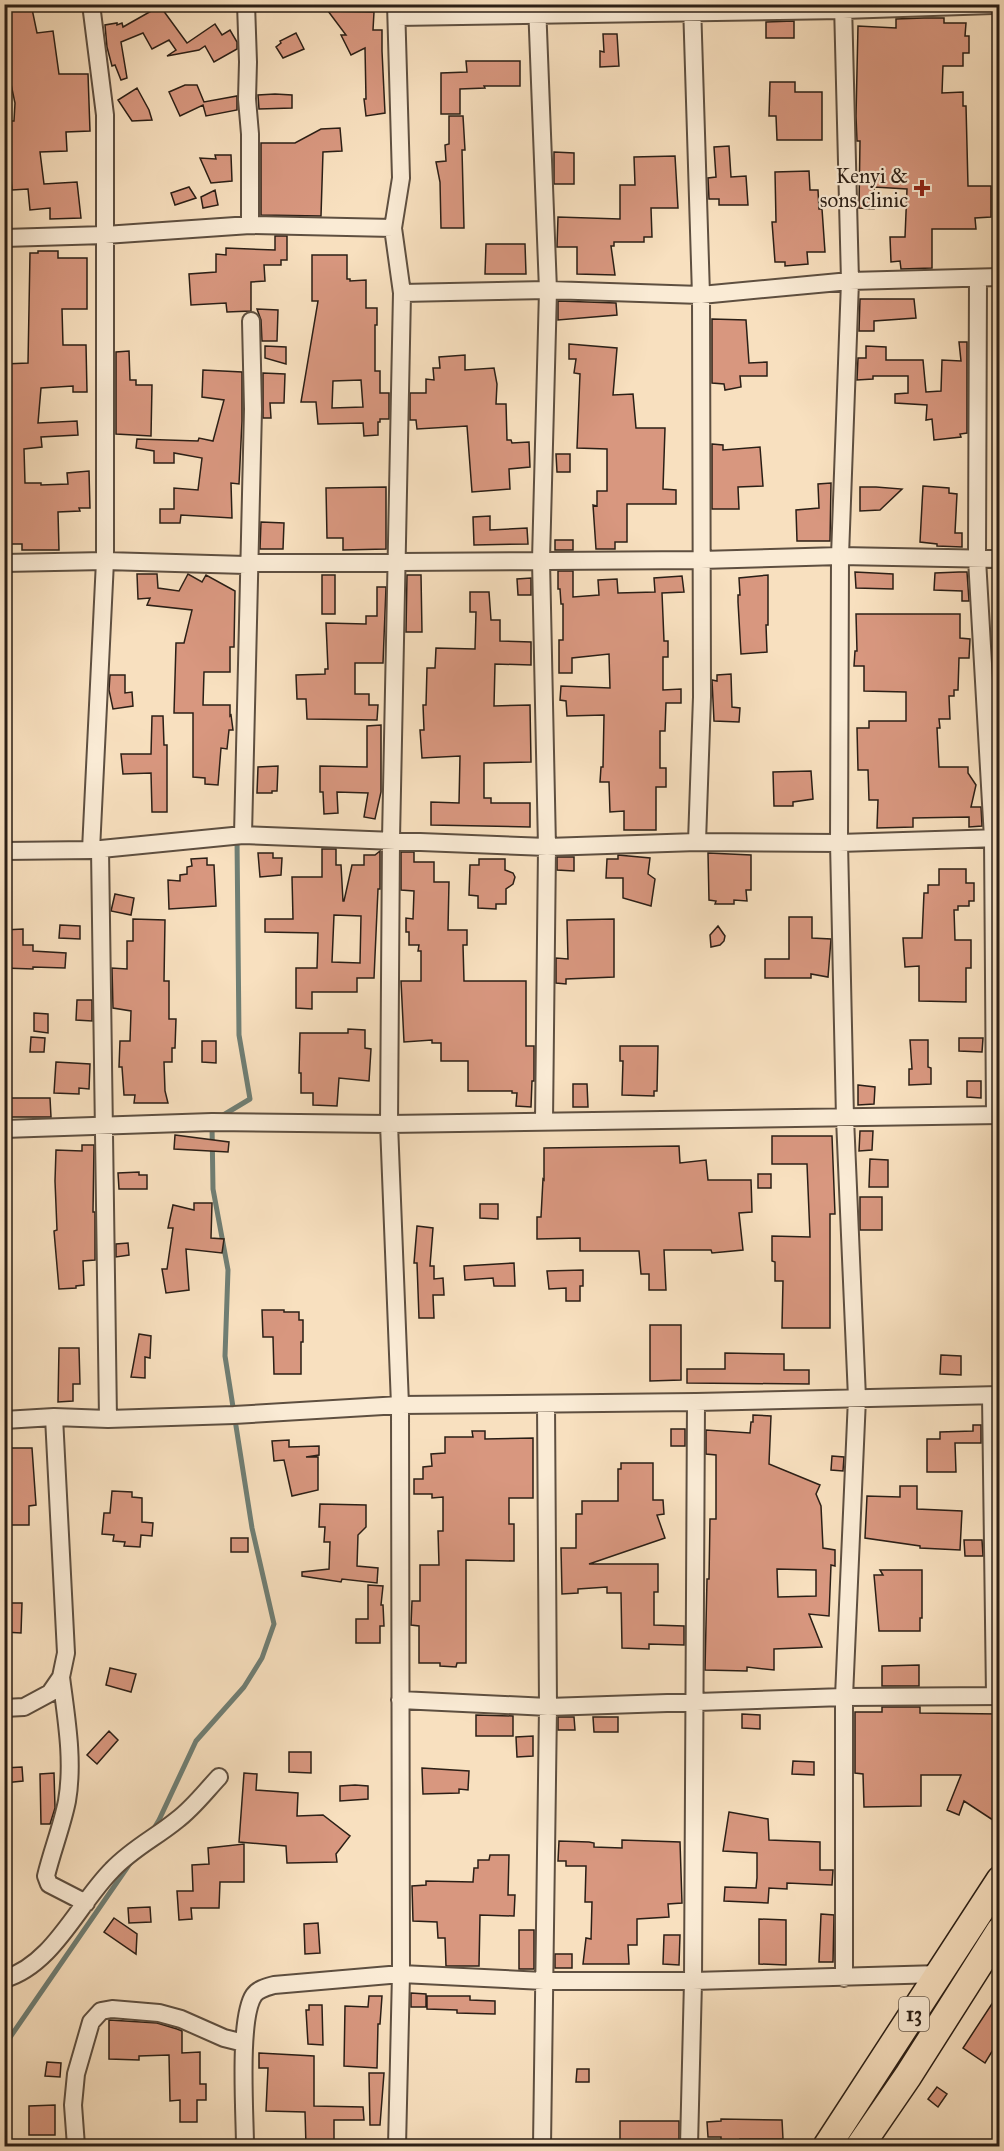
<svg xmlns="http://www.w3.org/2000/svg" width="1004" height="2151" font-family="'IM FELL Great Primer',serif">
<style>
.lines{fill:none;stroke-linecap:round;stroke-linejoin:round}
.stream{stroke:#6f7e74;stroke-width:5}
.building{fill:#d8977f;stroke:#2b1f16;stroke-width:1.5;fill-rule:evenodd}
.minor-casing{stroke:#5e4f40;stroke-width:20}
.primary-casing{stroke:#2b1f16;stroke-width:30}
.minor{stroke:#faebd5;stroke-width:16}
.primary{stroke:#f8e0bf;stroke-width:27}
.poi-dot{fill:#8f2418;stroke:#faebd5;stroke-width:2}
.labels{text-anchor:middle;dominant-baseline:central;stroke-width:4.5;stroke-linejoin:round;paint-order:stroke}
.shield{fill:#faebd5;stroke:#695c4f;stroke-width:1.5}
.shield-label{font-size:20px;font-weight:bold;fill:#2b1f16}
.poi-label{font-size:21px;fill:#2b1f16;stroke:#faebd5;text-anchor:end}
</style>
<rect width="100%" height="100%" fill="#f8e0bf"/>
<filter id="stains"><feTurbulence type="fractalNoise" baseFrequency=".00333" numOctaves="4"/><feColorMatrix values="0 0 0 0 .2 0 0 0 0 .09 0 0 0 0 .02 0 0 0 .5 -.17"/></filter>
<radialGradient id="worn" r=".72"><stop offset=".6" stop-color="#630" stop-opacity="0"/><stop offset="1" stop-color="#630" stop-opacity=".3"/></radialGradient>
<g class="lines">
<!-- stream -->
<path class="stream" d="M220 1117 250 1099 239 1035 237 839
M153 1830 159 1820 196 1741 244 1687 262 1658 274 1624 252 1528 225 1356 228 1270 213 1189 212 1125
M4 2046 131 1862"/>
</g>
<!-- building -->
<path class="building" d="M4 4H31L37 33 53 31 59 74H88L90 131 66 132 67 151 40 152 44 184 77 182 81 218 50 219V208L30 210 28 189 12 190 11 178H4V121H14L15 103 11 84 4 71Z
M160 6 187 43 215 24 222 35 230 30 237 42V49L214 62 205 46 199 50 167 56 176 50 169 40 152 49 143 33 121 42 127 78 121 80 115 65 112 66 107 47 105 25 117 23V25L122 23 123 27Z
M328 11 374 12 373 30H382V51L385 113 366 116 364 99H366L365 48 351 55 341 35H346Z
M924 18H944V23H966L965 36H969V53H963V66H943L942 93 963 92V106H966L968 186H991V217L975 218 976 229H932V268L901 269 900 261 891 262 890 237H905L907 189 874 187V209L859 208 860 141H857L856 116 858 26 896 28V19Z
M794 21V38H766V22Z
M296 33 304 49 283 58 276 47 281 43 280 41Z
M603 34H617L619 66 600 67V51L604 52Z
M466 61H520V86H484L485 88 460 89V114H441V73L467 72Z
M770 82H795V92H822V140H777L776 116H769Z
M185 85H197L204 102 237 96V110L206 116 203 105 180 116 169 92Z
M137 88 149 110 152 120 132 121 118 100Z
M275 94 292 95V108L259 109 258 95Z
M449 116H463L465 150H462L464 228H441L440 182 436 162 446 161 445 145 449 144Z
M340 128 342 151 323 152 321 216 261 215V143H295L321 129Z
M729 146 731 177 746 176 748 205H719V199H709L708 178 716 177 714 147Z
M554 152 574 153V184H554Z
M215 155H231L232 181 211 183 200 158 216 159Z
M675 156 678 208H651L652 237H644V242H614V246H611L615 275 577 274V247H557L558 217 620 219V185H635L634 157Z
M809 171 810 190H818L819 209H822L825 252H807L808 264 785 266V262H775L772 222H776L775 172Z
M189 187 196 198 175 205 171 193Z
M215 190 218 205 203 208 201 197Z
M275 236H287V260H281V265H264L265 281 251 282V311L227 312 226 303 191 305 189 274 216 272V254L226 255V248L275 250Z
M486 244H525L526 274H485Z
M38 251H58V258H87V309H62L63 345H86L87 392H73V386L41 388 38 423 77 421 78 435 41 437 42 447 24 449 25 483H41V485L68 484 67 473 89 471 90 508H79L80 511 58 512 59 550H22V544H10L8 533 10 473V454H4V364L28 363 30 253H38Z
M312 255H347V279H350V281L366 280V308H377V325H375V371H380V393H389V419H380V422H378V435L364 436 363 423 318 424 316 402H301L318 301H312ZM361 380 363 407 332 408 333 381Z
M860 299H914L916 318 874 321V331H859Z
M558 301 616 303 617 315 558 320Z
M257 309 278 310 277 341H262L261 320Z
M712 319 746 320 749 363 767 362V376H740L741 387 725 390 724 384 712 383Z
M959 342H967V433L960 434 961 437 934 440 932 419 926 420 927 405 895 403V394L908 393V376H873V379L857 380 858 358H866V346L886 347V360H923L926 392 941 391 942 360 961 361Z
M569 344 617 348 613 395 633 394 636 428H665L663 489 676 490V504H627V542H615V549H596L593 505 597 506V491H607V449L577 448 580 374 574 373 576 359H569Z
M265 346 286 347V364L265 358Z
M129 351 130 380H136V385H152L151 436 116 434V352Z
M465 355V370L494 368 497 384 496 404H506L507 440H511L512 443 529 442 530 467 509 469 510 489 472 492 467 426 417 429 416 420H410V393H426V379L434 380 433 368H440L439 357Z
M203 370 242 372V421L239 484 231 483 232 518 181 515 180 523H160V509H174V488L198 490 202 458 174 453V463H154V451L136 448 137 439 198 441 199 438 213 441 224 400 202 397Z
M263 373 285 374 284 403H270L271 418H263Z
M712 444 723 445V450L760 447 763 486 738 487 739 509H712Z
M556 454H570V472H557Z
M831 483 830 541H797L796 510 819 508 818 484Z
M923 486 949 488V493L957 494 955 533H962V547L937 546V544L920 542Z
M386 487V549L343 550V538H327L326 488Z
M860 487H876L902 489 880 510 860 511Z
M490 516V530L527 528 528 544 474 545 473 517Z
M261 522 284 523 283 549H260Z
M555 540H573V550H555Z
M558 571H573V597L599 595 598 580 617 579 618 593 655 592 654 578 682 576 684 592 662 593 664 641H668V657H663V690L681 689V703H666L665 731H660V768H666V787H656V830H624V811L610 812 609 782H600L601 767H603L604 715 567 716 566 701 560 700 561 686 610 688 609 654 572 658V673H559V640H563V604H561L560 589H558Z
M855 572 893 574V589L856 588Z
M959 572H967L969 601H962V591L934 590 935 573Z
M137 574H157L158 588 179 591 188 574 202 582 206 575 235 591 234 647H230V672H204L203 705H230V716L231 715 233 730H229L227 749 221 748 218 785 205 784V778L193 777V713H174L176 643H184L192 610 147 605 150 598 138 599Z
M322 575H335V614H322Z
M407 575H421L422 632H406Z
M768 575V625H766L767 652 741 654 738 602V595H740L739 578Z
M531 578V595H518L517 579Z
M377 587H386L383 663H355V694H369V705H378L377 720 307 719 306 699H297L296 675 325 674V669H328L326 623 366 624V616H377Z
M470 592H489L491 620H500V641L531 642V665L495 664 494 706 530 705 531 762 484 763V798H491V803H530V827L431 825V802L459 803 460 756 422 758 420 730H424L423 705H426L427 668H435L436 648 475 649 476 612H470Z
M856 614H960V638L970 639 969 658H959L958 690H954V696H949L950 719H939L940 728H937L939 767H968V773L976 785 971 807H981L982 826 969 827V817L913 818V827L877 828 878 800H869L868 770H858L857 728H869V721H906V692L864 691V666H854L855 651H857Z
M731 674 732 707 740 708 739 722 714 721 712 680 717 681V675Z
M110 675H125V693L132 692 133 706 113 709 109 690Z
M152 716H163L164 745H167V812H152L151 773 123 774 121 754H151Z
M381 725V792L375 819 364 817 368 793 337 792 338 813 324 814 323 792H320V766L367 767V726Z
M278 766 277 791H272V793H257L258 767Z
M811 771 813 799 793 802V806H774L773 772Z
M322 849H336V865H341L343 901H344L352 865H364V855H375L380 851V889H378L374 978H357V992H312V1009L296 1008V968H317L318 933 265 932V919H293L292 877H322ZM334 915 361 916 360 963 332 962Z
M401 852H414V862H434V882H449L448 930H467V945H463L464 981H526V1046H534V1081H532L531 1107 516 1106 517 1093H512V1091H468V1061H441V1043H432V1040L404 1042 401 981H421V951H418L419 945H409V932H406V918L413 919 414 891 401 890Z
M258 853H273V858H282L281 875 260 877Z
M708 853 751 855V890H746L747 901 734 900V904H715L716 901 709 900Z
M618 855 650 858 648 874 655 879 651 906 623 898V878H606L607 859H618Z
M557 857H574V871L557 870Z
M207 858V865H214L216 906 169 909 168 880 180 881V875L187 874V867L192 866 191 859Z
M479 859H505V870L513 873 515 877 513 884 506 889V904H496V909L478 908V896L469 895 470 865H479Z
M939 869H966V883H974V901H969V906H958V910H954L955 940H971V968H966V1002L919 1001V966L905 967 903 938H922L924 893H928V885H939Z
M115 894 134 898 131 915 111 911Z
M789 917H812V938L831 939 828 977 811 974V978H765V959H789Z
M133 919 165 920 164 981H169V1019H176L175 1048H172V1062H164L165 1091 168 1103H134L135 1095H124L122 1067H119L120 1041H130L131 1011 113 1008 112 968 127 969V941H133Z
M614 919V977L566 979V984L556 983V958L568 959 567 920Z
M60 925 80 926V939L59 938Z
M718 926 725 936 724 941 720 945 711 947 710 935Z
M23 929V945H33V951L66 953 65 968 33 967V969L4 968V930Z
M77 1000H92V1021L76 1020Z
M34 1013 48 1014V1033L34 1031Z
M348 1029 365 1030V1048L371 1049 369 1081 339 1078 337 1106 313 1105V1093H301V1073H299L300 1033H348Z
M31 1037 45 1038 44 1052H30Z
M959 1038H983L982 1052 959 1051Z
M910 1040H928V1067L931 1068V1084L909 1085V1069H912Z
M202 1041H216V1063L202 1062Z
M620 1046H658L657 1091H654V1096L622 1095 623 1061H620Z
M56 1062 90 1064 89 1089 79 1088V1094L54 1093Z
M967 1081H981V1098L967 1097Z
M573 1084H587L588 1107H573Z
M858 1085 875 1087 874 1104 858 1105Z
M4 1098H50L51 1117H4Z
M860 1131H873L872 1150 859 1151Z
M175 1135 229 1142 228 1152 174 1149Z
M772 1136H832L835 1214H830V1328H782L783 1281H775V1262L772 1261V1236L810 1237 807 1164H772Z
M82 1145H94L93 1212H95V1260L83 1261 84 1285 76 1286V1288L59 1289 54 1231 57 1230 55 1181 56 1150 82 1151Z
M679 1146 680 1163 706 1160 708 1180H751L752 1212 739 1213 743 1250 712 1253 711 1250H664L666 1290H649V1274H641L639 1251H580V1238L537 1239V1217H541L543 1179 544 1180V1148Z
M870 1159 888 1160V1187H869Z
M139 1172V1175H147V1189H119L118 1173Z
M758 1174H771V1188H758Z
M860 1197H882V1230H860Z
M194 1203H212L211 1238 224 1239 222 1253 186 1249 189 1290 166 1293 162 1269H167L173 1228H168L173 1205 194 1210Z
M480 1204H498V1219L480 1218Z
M417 1226 433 1228 430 1266H434V1279L443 1278 444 1295H433L434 1318H419L417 1263H414Z
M128 1243 129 1255 116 1257V1244Z
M514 1263 515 1286H494L493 1278 465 1280 464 1266Z
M583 1270V1286H580V1301H566V1288L549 1289 547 1271Z
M262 1310H284V1312H299V1320H303V1342H301V1374H274L273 1337H263Z
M650 1325H681V1380L650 1381Z
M139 1334 151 1336 150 1358 145 1357V1378L131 1377Z
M59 1348H79L80 1384H73V1401L58 1402Z
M725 1353 784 1354V1370H809V1384L687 1383V1369H725Z
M941 1355 961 1356V1375L940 1374Z
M753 1415 771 1416 769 1464 820 1485 816 1494 821 1506 823 1548 835 1550V1566L831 1565 829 1616 809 1614 822 1647 774 1649V1670L747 1667V1671L705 1670 707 1579H709L710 1519H716V1455L706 1454V1430L750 1433 751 1422H753ZM777 1569 816 1570V1596L778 1597Z
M973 1425H981V1443H955L956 1472H927V1439H940V1432L973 1431Z
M671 1429H685V1446H671Z
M472 1431H485V1439L533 1438V1498H509V1524H514V1561L466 1560V1663H457L456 1667 440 1666V1663H419V1626L411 1625 412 1601H420V1565H439L438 1531H443V1497L432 1498V1494H414V1479H423V1467L432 1466 431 1454 445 1453V1437H473Z
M289 1440V1447L319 1446V1455L306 1457H318V1490L292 1496 284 1460 274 1461 272 1441Z
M4 1448H32L36 1505 29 1506V1525H5Z
M832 1456 844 1457 843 1471 831 1470Z
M621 1463H653V1500H663L664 1514 657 1515 665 1538 589 1564H658V1592H654V1625L684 1626V1645L649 1644V1649L622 1648 621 1593H607V1587L578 1589V1593L562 1594 561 1548H576V1514H582V1501H618V1469H621Z
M900 1486H917V1509L962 1511 960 1550 920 1548V1546L865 1538 867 1496 900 1497Z
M112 1491 132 1492V1497L142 1498V1522L153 1523 152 1536 141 1535 140 1547 124 1546 125 1542 113 1541 114 1535 102 1534 104 1513H110Z
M320 1504 366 1505V1527L358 1535 357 1566 378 1568 377 1583 342 1579 341 1582 302 1576V1572L329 1569 330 1542H324L325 1527H319Z
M231 1538H248V1552H231Z
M964 1540H982L983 1556H965Z
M880 1570H922V1618H920V1631H879L874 1575H883Z
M368 1585 383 1586 381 1605H383L384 1626H380V1643H356V1619H368Z
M4 1603H22L21 1633 4 1632Z
M919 1665V1686H882V1666Z
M110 1668 136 1674 131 1692 106 1685Z
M882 1707H920V1713L999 1714V1824L964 1801 959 1815 947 1810 961 1775H921V1806L864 1807 863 1774 855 1773V1712H882Z
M742 1714 760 1715V1729L742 1728Z
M476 1715 513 1716V1736H476Z
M558 1717H574L575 1730H558Z
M593 1717H618V1732H594Z
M109 1731 118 1740 97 1764 87 1755Z
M533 1736V1756L517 1757 516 1737Z
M289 1752H311V1773L289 1772Z
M793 1761 814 1762V1775L792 1774Z
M22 1767 23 1781 4 1783V1768Z
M422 1768 469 1771 468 1790 459 1789V1793L423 1794Z
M54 1773 55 1808 50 1824H41L40 1774Z
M244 1773 257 1774 256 1790 298 1793 297 1816 323 1815 350 1836 336 1854 337 1862 287 1863 286 1846 239 1842Z
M355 1785 368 1786V1799L340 1801V1786Z
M729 1812 768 1819 769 1840 820 1842V1870H833L832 1885 787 1883V1889L769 1888 768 1903 724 1901 725 1887 756 1888 757 1878V1853L723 1851Z
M622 1840 680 1842 682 1903 668 1904 669 1917 637 1919V1945H628L629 1964H583L586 1938 591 1939 592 1902H585L586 1866H566V1861H558L559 1841 589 1842 594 1843V1847L622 1848Z
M244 1844V1882H220L219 1908H191L192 1919 179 1920 177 1891H193L192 1865 209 1864 208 1848Z
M490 1855H509L508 1895H515L514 1916 480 1915 479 1966H446L445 1938H438L437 1922 413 1921 412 1886 426 1885V1881L473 1882 474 1868H478V1860H489Z
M150 1907 151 1922 129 1923 128 1908Z
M821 1914 834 1915 833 1962H819Z
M114 1918 137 1934 136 1954 104 1932Z
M759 1919 786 1920V1965L759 1964Z
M318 1923 320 1953 305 1954 304 1924Z
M519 1930H534V1969H519Z
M664 1935H680L679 1965 663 1964Z
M555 1954H572V1968H555Z
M411 1993 426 1994V2007H411Z
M999 1993V2020L993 2029 999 2033V2040L985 2063 963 2048Z
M369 1996H382L380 2024H378L377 2068 344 2066 345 2006 368 2007Z
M427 1996H470V2000L495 2001V2014L457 2013V2010L427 2009Z
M309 2005H322L323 2045 308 2044 306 2010H309Z
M109 2020 157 2023 177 2029 182 2031V2053L200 2052V2084H206V2100H197V2122H180V2100L170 2101 169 2055 139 2056V2060L109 2059Z
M259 2053 314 2056V2106L363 2107 364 2120H334V2146H306L305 2112 266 2111 268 2068H259Z
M47 2062 61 2063 60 2077 45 2076Z
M577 2069H589V2082H576Z
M369 2073H384L380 2125H370Z
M937 2087 947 2094 938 2107 928 2099Z
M55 2105V2135H29V2106Z
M721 2119 782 2120 783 2139H740V2146H721V2137H708L707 2122 721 2121Z
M620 2121H679V2146H620Z"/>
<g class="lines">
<defs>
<path id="minor" d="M246 4 248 62 247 99 250 134V225
M537 4 548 290 541 560 547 847 544 1121
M692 4 701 295 702 697 697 842
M843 4 850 281 840 556 839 843 845 1118 857 1398 844 1697V1978
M397 17 843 10 993 5
M393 228 401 178 396 4
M4 238 105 235 250 225 393 228 402 293 391 839 389 1124 400 1405 401 1974 397 2146
M978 279 977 559 993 838 995 1115
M402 293 548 290 701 295 850 281 1000 277
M4 563 105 561 246 565 249 563 701 560 840 556 1000 559
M243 835 253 409 251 321
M100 849 108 1419
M91 850 105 561V115L91 4
M4 851 91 850 243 835 547 847 697 842 839 843 1000 838
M4 1129 212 1122 389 1124 1000 1115
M991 1396 995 1696
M4 1420 54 1417 108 1419 234 1415 400 1405 696 1402 1000 1395
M61 1677C66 1717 74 1760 67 1801 62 1826 52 1851 46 1876L49 1884 86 1903
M400 1700 548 1707 844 1697 1000 1696
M4 1708 24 1707 50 1693 61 1677 66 1653 54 1417
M4 1979C53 1965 78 1904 112 1870 133 1848 155 1838 177 1820 193 1808 205 1792 219 1777
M76 2146 73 2105 76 2074 91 2022 101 2011 112 2009 159 2013 181 2019 224 2038 244 2043
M245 2146C245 2115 238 2018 254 1995 258 1989 267 1987 274 1985L401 1974 544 1981H693L940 1974
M542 2146 548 1707 546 1404
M689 2146 693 1981 696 1402"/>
<path id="primary" d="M827 2146 1000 1880
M860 2146 908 2076 1000 1931"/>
</defs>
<!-- minor casing -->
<use href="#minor" class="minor-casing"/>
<!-- primary casing -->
<use href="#primary" class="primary-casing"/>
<!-- minor -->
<use href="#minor" class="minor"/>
<!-- primary -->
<use href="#primary" class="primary"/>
</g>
<!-- markers -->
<path class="poi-dot" d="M919 179h6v6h6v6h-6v6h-6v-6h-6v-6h6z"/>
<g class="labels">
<!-- shield labels -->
<rect class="shield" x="899" y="1997" width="30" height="34" rx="4.5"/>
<g class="shield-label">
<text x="914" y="2014">13</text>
</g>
<!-- poi labels -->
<g class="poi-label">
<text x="908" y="176">Kenyi &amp;<tspan x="908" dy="24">sons clinic</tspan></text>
</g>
</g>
<!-- margin -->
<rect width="1004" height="2151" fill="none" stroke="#f8e0bf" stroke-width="24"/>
<rect x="6" y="6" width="992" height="2139" fill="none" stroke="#2b1f16" stroke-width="3"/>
<rect x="12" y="12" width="980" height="2127" fill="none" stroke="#2b1f16" stroke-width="1.5"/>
<rect width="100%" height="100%" filter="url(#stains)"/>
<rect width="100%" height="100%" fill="url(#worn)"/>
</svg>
